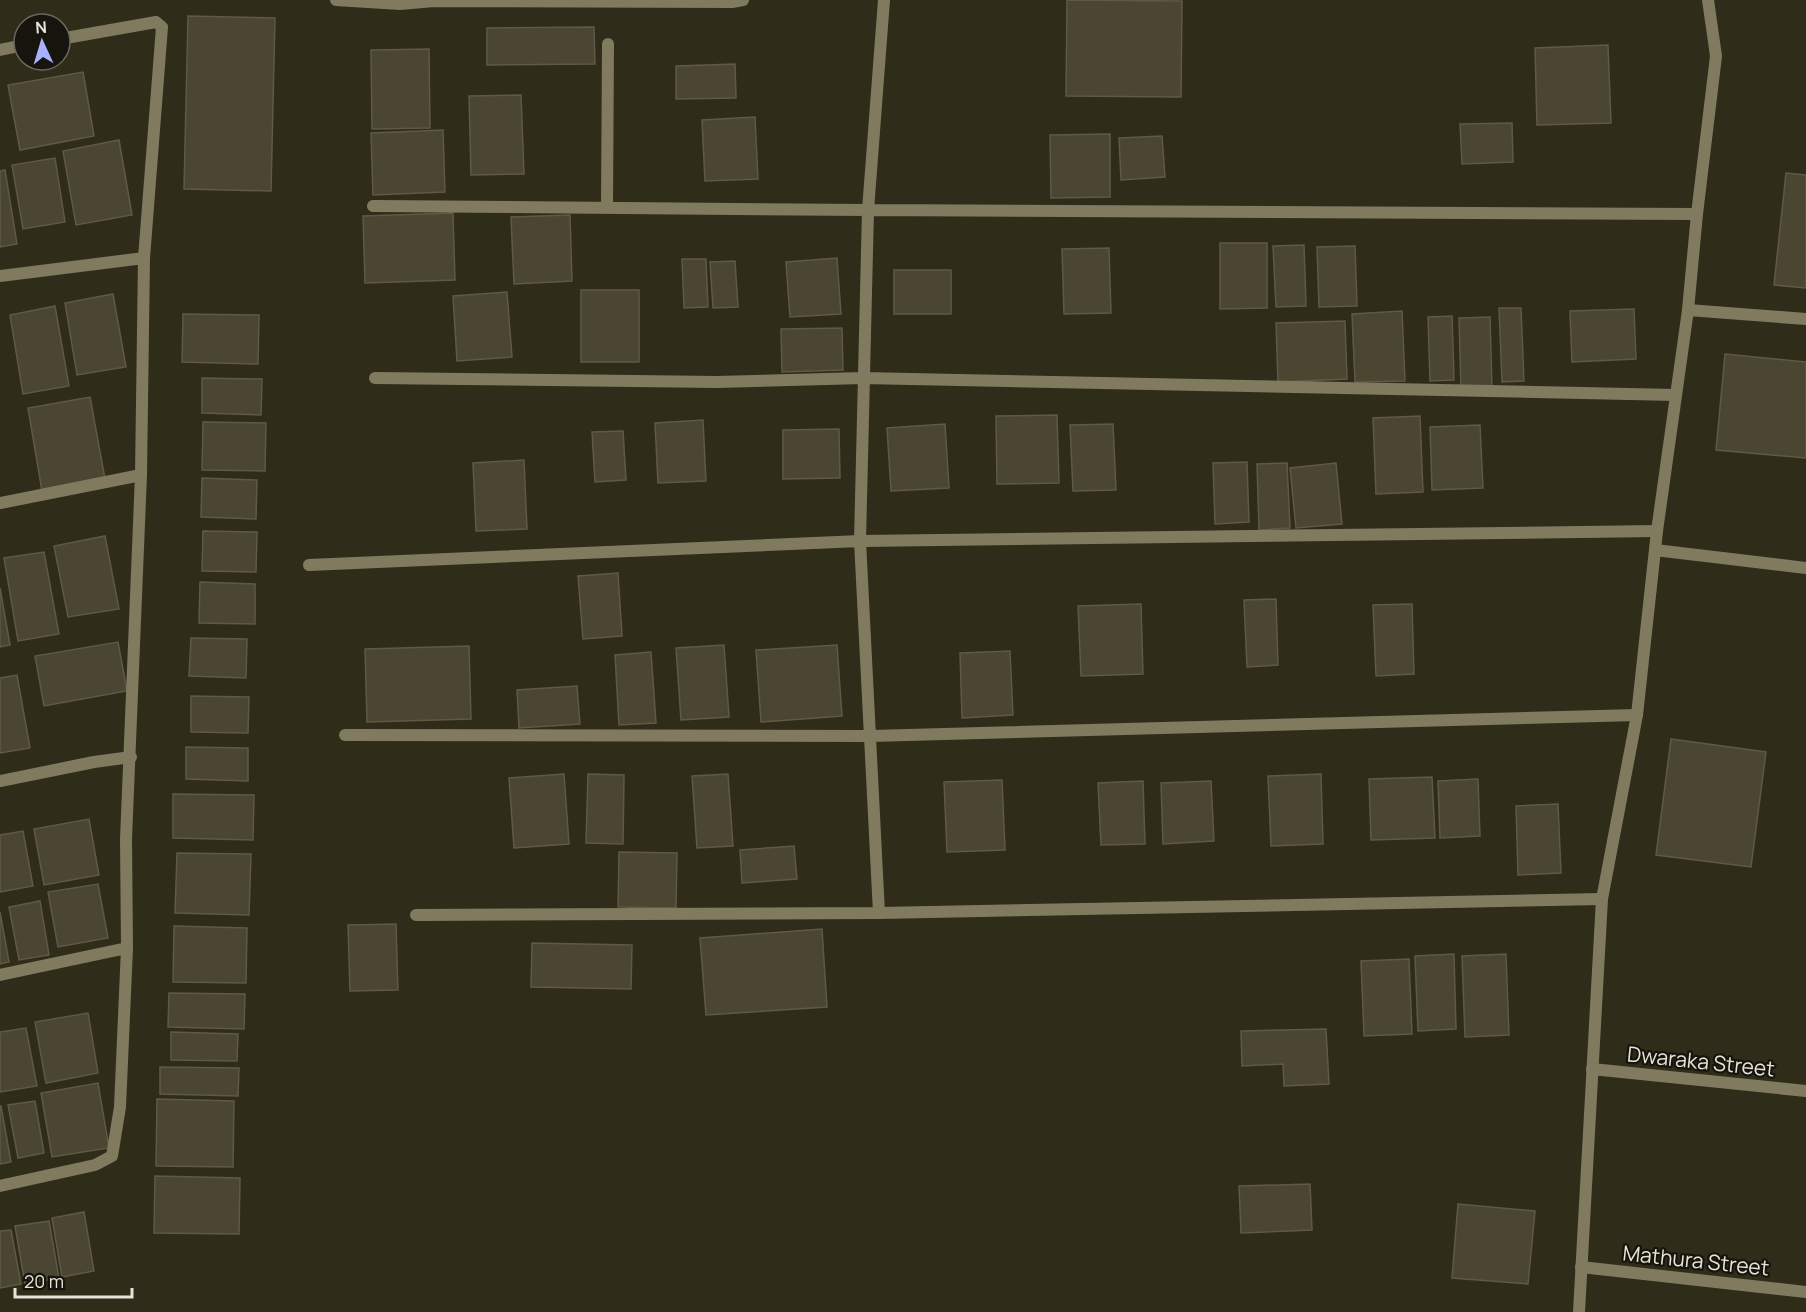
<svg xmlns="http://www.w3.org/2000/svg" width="1806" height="1312" font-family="Manrope,sans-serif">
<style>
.building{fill:#4a4632;stroke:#5e5a45;stroke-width:1.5}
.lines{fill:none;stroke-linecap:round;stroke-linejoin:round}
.minor{stroke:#807b5e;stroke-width:12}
.tertiary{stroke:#807b5e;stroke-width:12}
.labels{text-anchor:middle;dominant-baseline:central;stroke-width:4.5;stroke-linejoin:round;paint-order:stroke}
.street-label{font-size:21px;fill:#e6e4d8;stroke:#16140c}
</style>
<rect width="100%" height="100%" fill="#2f2c19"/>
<!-- building -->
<path class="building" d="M1067 0 1182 1 1181 97 1066 96Z
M188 16 275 18 271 191 184 189Z
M594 27 595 64 487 65V28Z
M1608 45 1611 123 1537 125 1535 48Z
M429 49 430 128 372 129 371 50Z
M735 64 736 98 676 99V66Z
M83 72 94 136 20 150 8 85Z
M521 95 524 174 471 175 469 96Z
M755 117 758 179 705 181 702 120Z
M1512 123 1513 162 1462 164 1460 124Z
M443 130 445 192 373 195 371 133Z
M1110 134V197L1051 198 1050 135Z
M1162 136 1165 177 1121 180 1119 138Z
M119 140 132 215 76 225 63 151Z
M55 158 65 222 23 229 12 165Z
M5 170 17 244 0 247V171Z
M1786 173 1806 175V288L1774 285Z
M453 213 455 280 365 283 363 216Z
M570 215 572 281 514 284 511 217Z
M1220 243H1267V308L1220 309Z
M1304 245 1306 306 1276 307 1273 246Z
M1355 246 1357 306 1319 307 1317 247Z
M1109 248 1111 313 1064 314 1062 249Z
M837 258 841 314 790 317 786 262Z
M682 259H706L708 307 684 308Z
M735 261 738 307 713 308 710 262Z
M894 270H951V314H894Z
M581 290H639V362H581Z
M507 292 512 357 457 361 453 296Z
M113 294 126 367 77 375 65 303Z
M55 306 69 386 23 394 10 315Z
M1499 308H1521L1524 381 1502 382Z
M1634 309 1636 359 1572 362 1570 311Z
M1402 311 1405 381 1355 382 1352 314Z
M183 314 259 315 258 364 182 362Z
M1452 316 1454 380 1430 381 1428 317Z
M1490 317 1492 388 1461 389 1459 318Z
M1345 321 1347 379 1278 382 1276 323Z
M842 328 843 370 782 372 781 329Z
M1725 354 1806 362V458L1716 450Z
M202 378 262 379 261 415 202 413Z
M90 397 105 479 42 491 28 408Z
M1057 415 1059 483 997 484 996 416Z
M1420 416 1423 492 1376 494 1373 418Z
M703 420 706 481 658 483 655 423Z
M203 422 266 423 265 471 202 470Z
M945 424 949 488 891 491 887 428Z
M1113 424 1116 490 1073 491 1070 425Z
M1480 425 1483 488 1432 490 1430 427Z
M839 429 840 478 783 479V430Z
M623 431 626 480 595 482 592 432Z
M524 460 527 529 476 531 473 463Z
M1247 462 1249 522 1215 524 1213 463Z
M1287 463 1290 528 1259 530 1257 464Z
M1336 463 1342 524 1296 528 1290 468Z
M202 478 257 480 256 519 201 517Z
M203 531 257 532 256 572 202 571Z
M105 536 119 609 68 617 54 546Z
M44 552 59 634 18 641 4 558Z
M618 573 622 636 583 639 578 576Z
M200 582 255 584V624L199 623Z
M0 588 10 645 0 647Z
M1276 599 1278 665 1247 667 1244 600Z
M1141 604 1143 674 1081 676 1078 606Z
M1412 604 1414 674 1376 676 1373 605Z
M191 638 247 639 246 678 189 676Z
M118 642 127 691 44 706 35 656Z
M724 645 729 717 681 720 676 648Z
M837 645 842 716 761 722 756 650Z
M469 646 471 719 367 722 365 649Z
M1010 651 1013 715 962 718 960 653Z
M651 652 656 723 619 725 615 655Z
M17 675 30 748 0 753V678Z
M577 686 580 724 519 728 517 690Z
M191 696 249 697 248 733 191 732Z
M1671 739 1766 752 1751 867 1656 855Z
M186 747 248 748V781L186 779Z
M564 774 569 844 514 848 509 778Z
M588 774 624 775 623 844 586 843Z
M728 774 733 846 697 848 692 776Z
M1321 774 1323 844 1271 846 1268 776Z
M1432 777 1435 838 1371 840 1369 779Z
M1478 779 1480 836 1440 838 1438 781Z
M1002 780 1005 850 947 852 944 782Z
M1143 781 1145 844 1101 845 1098 783Z
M1211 781 1214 841 1163 844 1161 783Z
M173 794 254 795 253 840 173 838Z
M1558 804 1561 873 1518 875 1516 806Z
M89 819 99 875 44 885 34 829Z
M23 831 33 886 0 892V835Z
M794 846 797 879 742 883 740 850Z
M619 852 677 853 676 908 618 907Z
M177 853 251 854 249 915 175 913Z
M98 884 108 938 58 947 48 892Z
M40 901 49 955 19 960 9 907Z
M0 912 9 962 0 964Z
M396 924 398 990 350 991 348 925Z
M174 926 247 928 246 983 173 982Z
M822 929 827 1007 706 1015 700 938Z
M532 943 632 945 631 989 531 987Z
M1454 954 1456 1029 1418 1031 1415 956Z
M1506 954 1509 1035 1465 1037 1462 956Z
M1409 959 1412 1034 1364 1036 1361 961Z
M169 993 245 994 244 1029 168 1027Z
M88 1013 98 1073 46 1083 35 1022Z
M26 1028 37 1086 0 1092V1032Z
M1326 1029 1329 1084 1284 1086 1283 1064 1242 1066 1241 1031Z
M171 1032 238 1034 237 1061 171 1060Z
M160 1067 239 1068 238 1096 160 1094Z
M98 1083 109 1148 52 1157 41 1093Z
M157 1099 234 1101 233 1167 156 1166Z
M35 1101 44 1153 18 1158 8 1105Z
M0 1106H1L11 1162 0 1164Z
M155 1176 240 1178 239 1234 154 1233Z
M1310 1184 1312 1230 1241 1233 1239 1186Z
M1458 1204 1535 1211 1528 1284 1452 1278Z
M84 1212 94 1271 62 1277 52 1218Z
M49 1221 59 1278 25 1284 15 1226Z
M11 1230 21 1284 0 1288V1231Z"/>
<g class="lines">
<!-- minor -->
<path class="minor" d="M336 0 400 4 434 1 732 2 743 0
M60 39 156 22 162 27 144 258
M0 50 24 45
M373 206 868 210 1697 214
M607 207 608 44
M0 276 144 258 141 475 126 839 127 948 0 975
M1688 310 1806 319
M375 378 717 382 863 378 1676 395
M0 503 141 475
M1655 550 1806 568
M309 565 860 541 1657 531
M345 735 871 736 1637 715
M0 781 94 762 131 757
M879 913 860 541 868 210 884 0
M416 915 879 913 1602 899
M1592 1069 1806 1091
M0 1186 95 1165 112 1156 120 1107 127 948
M1581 1267 1806 1292"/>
<!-- tertiary -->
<path class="tertiary" d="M1579 1312 1602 899 1637 715 1657 531 1688 310 1697 214 1716 56 1708 0"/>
</g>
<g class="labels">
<!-- street labels -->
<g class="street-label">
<text transform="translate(1701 1061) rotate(6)">Dwaraka Street</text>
<text transform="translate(1696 1260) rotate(6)">Mathura Street</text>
</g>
</g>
<!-- north arrow -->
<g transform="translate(42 42) rotate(356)"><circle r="28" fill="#16140c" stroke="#69675e" stroke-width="1.5"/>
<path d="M0-4.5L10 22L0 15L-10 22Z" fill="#a9b0fc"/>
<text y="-9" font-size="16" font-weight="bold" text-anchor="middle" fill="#e6e4d8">N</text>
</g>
<!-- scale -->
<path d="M15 1288v9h117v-9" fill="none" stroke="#e6e4d8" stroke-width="3"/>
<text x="24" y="1288" font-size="18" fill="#e6e4d8" stroke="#16140c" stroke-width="4.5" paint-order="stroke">20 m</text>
</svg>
